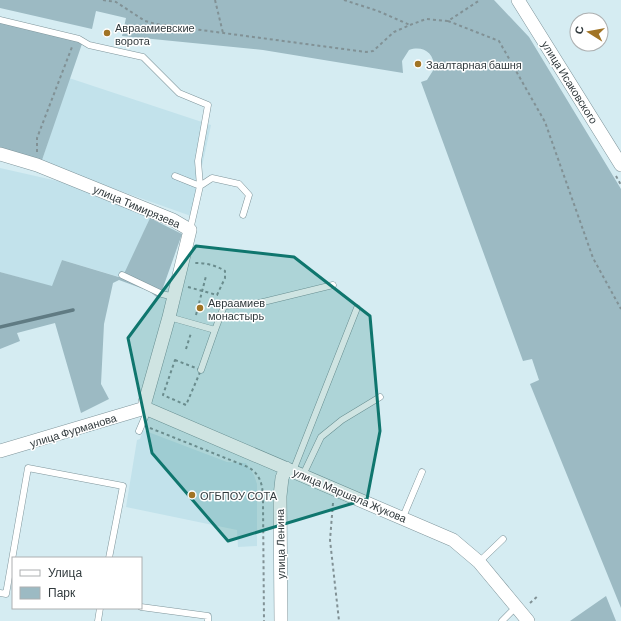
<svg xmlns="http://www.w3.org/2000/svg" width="621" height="621" font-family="Barlow,sans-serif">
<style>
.built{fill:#c2e2eb}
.green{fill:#9cbac3}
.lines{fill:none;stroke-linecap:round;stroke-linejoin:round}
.stream{stroke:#607b83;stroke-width:3.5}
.service-casing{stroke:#7f959b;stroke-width:7}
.minor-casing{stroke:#7f959b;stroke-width:14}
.path{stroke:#819195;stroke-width:2;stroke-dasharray:3 3;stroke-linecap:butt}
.service{stroke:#fff;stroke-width:6}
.minor{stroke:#fff;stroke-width:13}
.marked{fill:#0f766e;fill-opacity:0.2;stroke:#0f766e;stroke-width:3;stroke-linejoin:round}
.poi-dot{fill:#a17425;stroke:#fff;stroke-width:1.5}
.labels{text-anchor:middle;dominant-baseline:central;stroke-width:3;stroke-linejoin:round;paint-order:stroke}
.poi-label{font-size:11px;fill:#313a3d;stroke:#fff;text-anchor:start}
.street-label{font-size:11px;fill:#313a3d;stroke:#fff}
</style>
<rect width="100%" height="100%" fill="#d5ecf2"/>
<!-- built -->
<path class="built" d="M69 78 211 125 191 216 41 163Z
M0 168 62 182 150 218 123 278 62 260 53 287 0 272Z
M143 430 227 462 246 463 254 475 257 484V546L238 547 237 530 126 507 137 440 140 439Z"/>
<!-- green -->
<path class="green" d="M0 0H494L529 37 621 189V608L530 384 539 380 532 359 523 361 421 82 427 80 434 69C435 54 424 45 409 50L402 61 403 73 263 50 122 36 126 18 96 11 92 29 0 8Z
M0 19 84 38 41 163 0 153Z
M150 218 182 234 159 299 149 291 119 280 113 283 104 324 101 384 109 399 81 413 55 323 17 333 20 341 0 349V272L52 286 62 260 122 278Z
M606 596 616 621H570Z"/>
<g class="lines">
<!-- stream -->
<path class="stream" d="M0 327 73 310"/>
<defs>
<path id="service" d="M0 20 79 39 89 45 143 57 179 93 208 105 198 161 200 186 190 230
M175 176 200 186 212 178 239 184 249 195 243 215
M122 275 162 294 174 297
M169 317 215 330 224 306 255 304 333 285
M201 370 215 330
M139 431 148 410
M293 471 357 308
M303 475 321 437 342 420 380 397
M403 517 422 472
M479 562 503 539
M0 593 6 594 28 468 123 486 109 558
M141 607 208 616V621
M98 621 100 608
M502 621 516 607"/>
<path id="minor" d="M518 0 621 165
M0 154 37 165 173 220 190 230 169 317 145 402V408
M145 408 453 540 479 562 528 621
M0 451 145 408
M281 621 280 496 282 478 286 468"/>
</defs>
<!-- service casing -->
<use href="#service" class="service-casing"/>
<!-- minor casing -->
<use href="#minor" class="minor-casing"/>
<!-- path -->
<path class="path" d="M103 0 116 2 145 21 156 24 366 52 373 51 394 32 410 25 426 19 448 21 480 0
M215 0 223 33
M344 0 378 11 410 25
M448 21 499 41 545 122 593 258 621 309
M37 152V138L72 47
M616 176 621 185
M188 287 217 295 225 278V271C216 265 205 263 195 263
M196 315 206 276
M186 349 191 333
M175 360 201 370 186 405 163 395Z
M150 428 248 467C262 475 263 488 263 502L264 621
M333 503 330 540 339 621
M530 603 539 595"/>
<!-- service -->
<use href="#service" class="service"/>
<!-- minor -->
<use href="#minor" class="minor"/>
</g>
<!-- marked area -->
<path class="marked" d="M196 246 294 257 370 316 380 431 367 499 228 541 152 453 128 338Z"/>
<!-- markers -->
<g class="poi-dot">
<circle cx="107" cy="33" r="4"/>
<circle cx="418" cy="64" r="4"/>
<circle cx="200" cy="308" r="4"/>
<circle cx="192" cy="495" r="4"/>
</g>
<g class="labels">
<!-- poi labels -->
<g class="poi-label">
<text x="115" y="27">Авраамиевские<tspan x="115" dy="13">ворота</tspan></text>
<text x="426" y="64">Заалтарная башня</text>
<text x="208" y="302">Авраамиев<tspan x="208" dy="13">монастырь</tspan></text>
<text x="200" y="495">ОГБПОУ СОТА</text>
</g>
<!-- street labels -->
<g class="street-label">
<text transform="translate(570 82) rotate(58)">улица Исаковского</text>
<text transform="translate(137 206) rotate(23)">улица Тимирязева</text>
<text transform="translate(73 430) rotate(-17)">улица Фурманова</text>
<text transform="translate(350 495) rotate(23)">улица Маршала Жукова</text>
<text transform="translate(280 544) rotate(-91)">улица Ленина</text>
</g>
</g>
<!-- legend -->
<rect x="12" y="557" width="130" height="52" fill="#ffffff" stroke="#adb0b1"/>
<rect x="20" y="570" width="20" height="6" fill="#ffffff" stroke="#adb0b1"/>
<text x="48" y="577" font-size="12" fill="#313a3d">Улица</text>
<rect x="20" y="587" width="20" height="12" fill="#9cbac3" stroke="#adb0b1"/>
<text x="48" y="597" font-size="12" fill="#313a3d">Парк</text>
<!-- north arrow -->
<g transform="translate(589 32) rotate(281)"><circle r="19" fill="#ffffff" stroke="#adb0b1"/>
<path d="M0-3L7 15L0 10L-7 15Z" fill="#a17425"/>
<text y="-6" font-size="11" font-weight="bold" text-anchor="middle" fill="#313a3d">С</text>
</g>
</svg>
